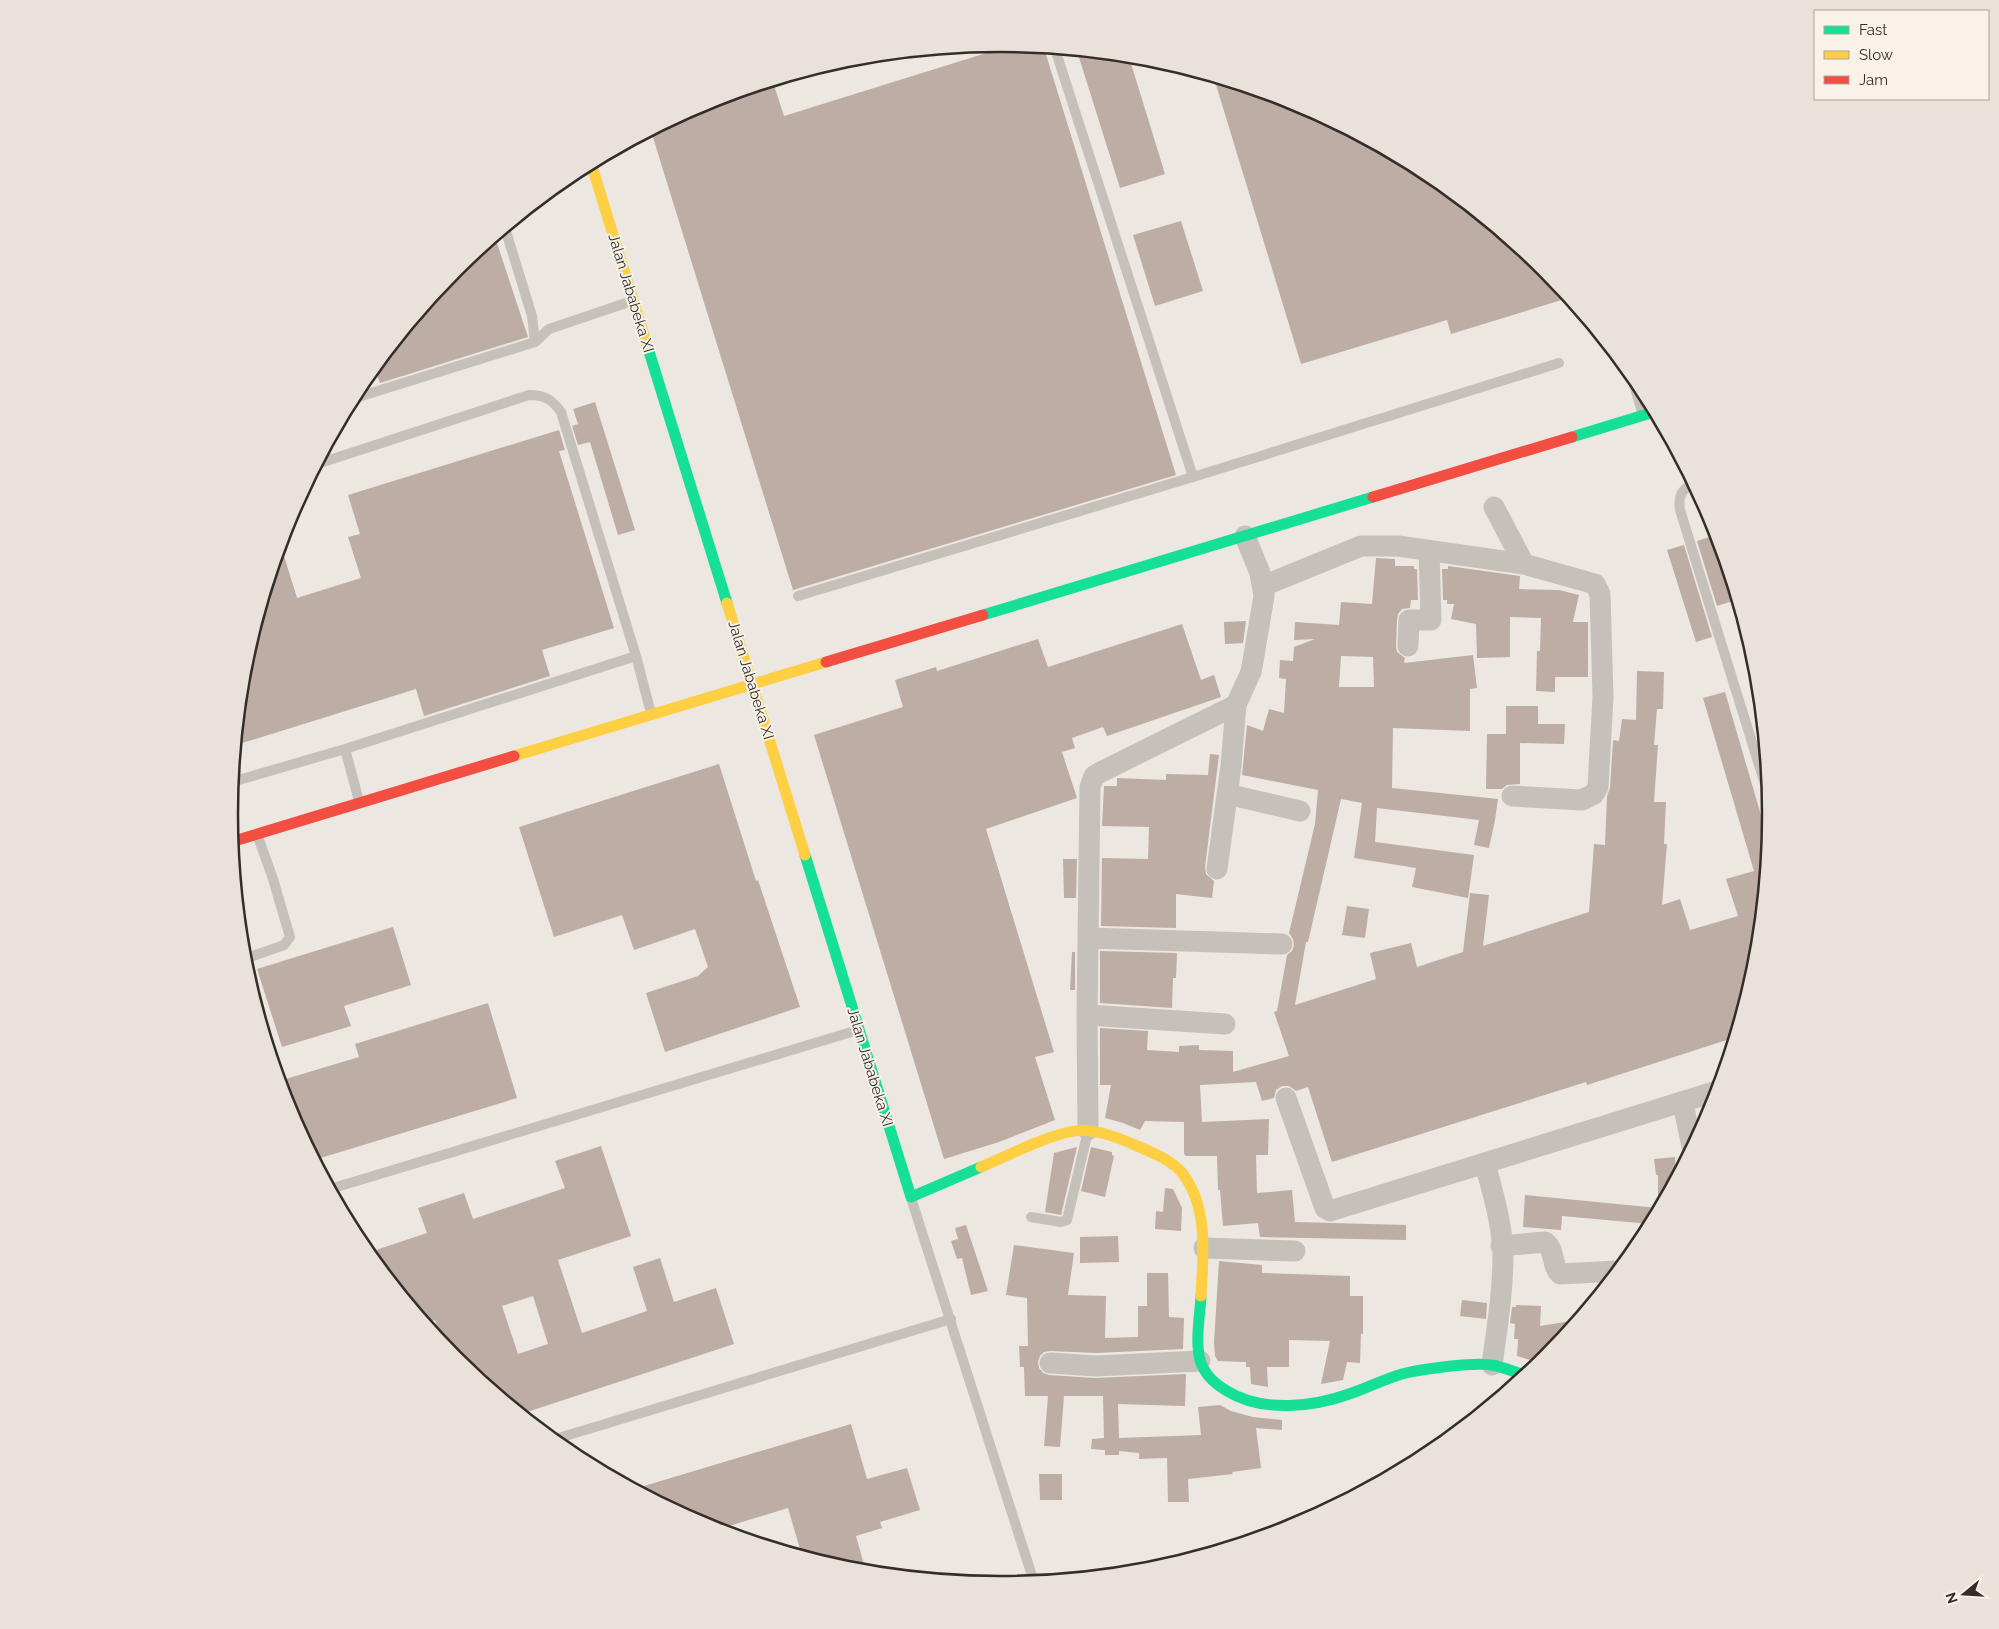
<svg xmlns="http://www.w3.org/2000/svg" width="1999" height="1629" font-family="Raleway,sans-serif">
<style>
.building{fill:#beada4;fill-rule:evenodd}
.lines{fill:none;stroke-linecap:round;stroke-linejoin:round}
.lane{stroke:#c5c0ba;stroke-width:10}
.street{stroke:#c5c0ba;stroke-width:21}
.fast{stroke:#16e098;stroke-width:11}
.slow{stroke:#ffcf43;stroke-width:11}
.jam{stroke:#f24e42;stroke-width:11}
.labels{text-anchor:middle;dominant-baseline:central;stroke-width:4;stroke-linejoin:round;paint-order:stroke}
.street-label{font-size:15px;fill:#352d29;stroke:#f8f2e9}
.rim{fill:none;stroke:#352d29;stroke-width:2.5}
</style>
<rect width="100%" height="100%" fill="#ece7e1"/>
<!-- building -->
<path class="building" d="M1012 45 1044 48 1176 475 793 590 651 131 705 102 773 82 784 116Z
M1077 51 1129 57 1165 174 1120 188Z
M1214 78 1295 103 1428 174 1545 270 1568 298 1451 334 1447 320 1301 364Z
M1181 221 1203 291 1155 306 1133 235Z
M495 237 528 337 380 383 374 367 455 269Z
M595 402 635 530 618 535 590 442 578 445 572 426 578 424 573 409Z
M559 430 565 450 559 451 614 628 542 650 550 676 424 716 416 689 236 745 244 664 280 543 297 598 361 578 348 537 360 534 348 495Z
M1716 535 1736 600 1717 606 1697 541Z
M1684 545 1712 637 1696 642 1667 550Z
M1376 558 1395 559V566H1414V569H1417L1418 600H1411L1410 608 1402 609 1398 614 1397 620 1396 646 1397 652 1405 658 1404 663 1473 655 1477 688 1470 689V731L1393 728 1392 788 1498 799 1495 820 1489 848 1474 845 1479 820 1377 808 1375 842 1474 855 1468 898 1412 887 1416 868 1354 858 1362 803 1341 799 1308 942H1306L1295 1005 1376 979 1370 953 1411 943 1417 967 1463 952 1470 893 1489 895 1483 946 1589 912 1594 844 1605 845 1607 796 1610 788 1613 740 1619 741 1622 719 1636 720 1637 671 1664 672 1663 709H1657L1654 745H1658L1654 802H1666L1664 844H1667L1662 905 1680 899 1690 930 1738 916 1726 879 1754 871 1703 698 1725 692 1768 839 1755 965 1733 1038 1587 1085 1586 1082 1332 1162 1308 1087 1296 1091 1289 1086H1282L1276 1090 1274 1098 1262 1101 1256 1082 1200 1085 1202 1122 1269 1119 1268 1155H1256L1257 1193 1292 1190 1295 1222 1406 1225V1240L1260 1237 1258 1223 1223 1226 1220 1190H1218L1217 1156H1186L1184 1154V1122L1145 1121 1140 1130 1123 1123 1105 1118 1111 1085H1100V1028L1148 1031 1147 1050 1179 1052V1046L1199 1045V1050L1233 1051V1072L1289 1056 1274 1012 1277 1011 1287 955 1292 951 1294 945 1293 939 1289 933 1315 824 1318 790 1242 775 1247 725 1263 731 1269 709 1284 713 1286 679 1279 678 1280 660 1293 661 1294 647 1315 639 1294 640 1295 622 1339 625 1341 602 1372 604ZM1341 656 1373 657 1374 687H1339Z
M1448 566 1520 576 1519 589 1559 590 1579 595 1573 622H1588V677H1555V692L1536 691 1537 651H1540L1541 618 1510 617V657L1477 658 1476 624 1451 619 1454 604H1447V600H1443L1442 569H1448Z
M1246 621 1243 643 1225 644 1224 622Z
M1182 624 1201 680 1214 675 1221 697 1107 736 1103 727 1072 738 1075 748 1062 752 1077 798 986 829 1054 1052 1035 1057 1055 1120 999 1142 944 1159 814 735 903 707 895 680 936 667 937 671 1038 639 1048 667Z
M1506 706H1538V724H1565L1564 744 1520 743V784L1507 785 1502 789H1486L1487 734H1506Z
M1210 754 1219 755 1205 867 1206 874 1214 881 1212 898 1176 894V928L1101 926 1102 858 1148 859 1149 827 1102 826 1104 786H1117V778L1166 780V774L1208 775Z
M719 764 756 881 758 880 800 1007 665 1052 646 993 698 976 708 967 695 929 634 950 622 915 554 937 519 827Z
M1063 859H1077L1076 898H1064Z
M1347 906 1369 909 1365 938 1342 935Z
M393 927 411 985 344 1006 351 1026 282 1047 257 969Z
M1100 951 1177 953 1176 978H1173L1172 1008 1100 1003Z
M1072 952H1075V990H1070Z
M488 1003 517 1098 314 1160 287 1109 279 1081 359 1057 355 1044Z
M601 1146 631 1236 558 1260 582 1333 647 1311 633 1267 660 1258 674 1302 716 1288 734 1344 521 1414 454 1359 444 1346 435 1320 425 1324 367 1253 427 1233 418 1208 464 1193 473 1219 565 1188 555 1161ZM533 1296 548 1344 518 1354 502 1306Z
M1077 1147 1061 1215 1045 1212 1054 1153Z
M1091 1147 1112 1152V1155L1114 1156 1105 1197 1081 1191Z
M1675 1157 1676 1175 1650 1224 1562 1216 1561 1230 1523 1227 1525 1195 1658 1208V1175H1656L1654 1159Z
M1165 1188 1173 1189 1182 1208 1181 1231 1155 1229 1156 1211 1163 1212Z
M966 1225 988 1291 971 1295 962 1258 957 1259 951 1241 958 1239 955 1228Z
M1118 1236 1119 1262 1080 1263V1237Z
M1014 1245 1074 1253 1068 1295 1106 1296 1105 1338 1138 1337V1306H1147V1273H1168L1169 1317 1184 1318 1183 1349 1096 1353 1050 1351 1044 1352 1040 1356 1038 1362 1039 1368 1043 1373 1049 1375 1095 1378 1186 1374 1185 1406 1118 1404 1119 1438 1201 1435 1198 1407 1220 1405 1231 1411 1253 1417 1282 1420V1430L1256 1428 1261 1468 1232 1472 1233 1474 1188 1479 1189 1502H1168L1167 1458 1139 1459V1453L1119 1451V1455H1105V1450L1091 1449 1092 1439 1104 1438 1103 1396H1064L1060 1447 1044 1446 1048 1396H1025L1024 1367H1020L1019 1346H1028L1027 1298 1006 1295Z
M1219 1261 1262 1265V1273L1350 1276V1296H1363V1334H1361L1360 1363 1347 1362 1343 1380 1321 1384 1330 1341 1289 1340V1367H1267L1268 1387 1251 1384 1250 1367H1246V1362L1218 1361 1215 1356 1214 1342Z
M1462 1300 1487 1303 1486 1319 1460 1316Z
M1516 1305 1541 1306 1540 1326 1577 1320 1544 1360 1537 1366 1530 1360 1517 1356 1518 1339H1514L1515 1324 1510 1323 1512 1307H1516Z
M851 1424 867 1479 907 1468 920 1510 880 1522 882 1528 856 1536 866 1572 849 1570 802 1556 788 1508 716 1530 704 1526 634 1489Z
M1039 1474H1062V1500H1040Z"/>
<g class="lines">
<!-- lane -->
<path class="lane" d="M1055 49 1193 477
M505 228 532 316 535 342
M1631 375 1643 415
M352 399 535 342 549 329 632 301
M317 464 529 395C546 395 552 400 561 412L636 656 651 713
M1692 484C1681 490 1678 497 1680 510L1768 794
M798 596 1193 477 1559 363
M345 749 359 801
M232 782 345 749 636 656
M250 957 284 945 290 937 273 879 257 834
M330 1189 858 1030
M911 1198 1034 1582
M1031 1217 1061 1222 1067 1220 1088 1131
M552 1440 951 1319"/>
<!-- street -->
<path class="street" d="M1494 507 1524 564
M1263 586 1361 546H1398L1524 564 1595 584 1600 594 1603 697 1598 787 1594 794 1582 800 1512 796
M1408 646 1409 620H1431L1429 551
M1227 794 1300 811
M1217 869 1231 766 1236 705
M1088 938 1282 944
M1087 1015 1225 1024
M1286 1098 1325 1208 1330 1211 1717 1091
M1683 1103 1692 1147
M1088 1130 1087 1015 1090 787 1094 776 1099 773 1236 705 1251 672 1253 661 1264 596 1260 573 1245 536
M1485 1164C1493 1193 1502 1223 1503 1254 1503 1292 1497 1328 1492 1365
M1501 1246 1545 1242C1556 1250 1551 1266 1560 1274L1617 1271
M1204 1248 1295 1251
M1050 1363 1096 1366 1200 1361"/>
<!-- fast -->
<path class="fast" d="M647 345 727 603
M1572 437 1654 412
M983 615 1373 497
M805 855 911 1197 981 1167
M1201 1296C1200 1316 1195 1340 1200 1360 1204 1374 1215 1384 1227 1391 1263 1413 1314 1407 1352 1393 1369 1387 1385 1379 1402 1374 1421 1369 1473 1362 1492 1365 1503 1367 1514 1372 1525 1375"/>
<!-- slow -->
<path class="slow" d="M591 163 647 345
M727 603 805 855
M514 756 826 662
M981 1167C1010 1155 1039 1139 1069 1132 1092 1127 1114 1136 1135 1145 1151 1152 1172 1160 1183 1174 1209 1209 1203 1256 1201 1296"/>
<!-- jam -->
<path class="jam" d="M1373 497 1572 437
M826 662 983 615
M231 842 514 756"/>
</g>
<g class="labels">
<!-- street labels -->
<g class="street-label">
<text transform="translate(631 293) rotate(73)">Jalan Jababeka XI</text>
<text transform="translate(751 680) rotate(73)">Jalan Jababeka XI</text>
<text transform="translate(870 1067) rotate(73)">Jalan Jababeka XI</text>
</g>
</g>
<!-- crop -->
<path d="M0 0H1999V1629H0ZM238 814a762 762 0 1 1 1524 0a762 762 0 1 1-1524 0Z" fill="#e8e2da" fill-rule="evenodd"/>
<path class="rim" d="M238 814a762 762 0 1 1 1524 0a762 762 0 1 1-1524 0Z"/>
<!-- legend -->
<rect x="1814" y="10" width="175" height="90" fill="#f8f2e9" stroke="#aaa39c"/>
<rect x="1824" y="26" width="25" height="8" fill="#16e098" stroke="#aaa39c"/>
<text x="1859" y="35" font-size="15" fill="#352d29">Fast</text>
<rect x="1824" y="51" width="25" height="8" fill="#ffcf43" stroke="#aaa39c"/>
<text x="1859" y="60" font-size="15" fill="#352d29">Slow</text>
<rect x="1824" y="76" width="25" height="8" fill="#f24e42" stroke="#aaa39c"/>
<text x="1859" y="85" font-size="15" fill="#352d29">Jam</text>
<!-- north arrow -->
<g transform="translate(1964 1594) rotate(252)" stroke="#f8f2e9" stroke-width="4" paint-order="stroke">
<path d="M0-4L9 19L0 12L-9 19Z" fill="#352d29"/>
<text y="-8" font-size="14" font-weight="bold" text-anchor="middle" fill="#352d29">N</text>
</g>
</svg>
